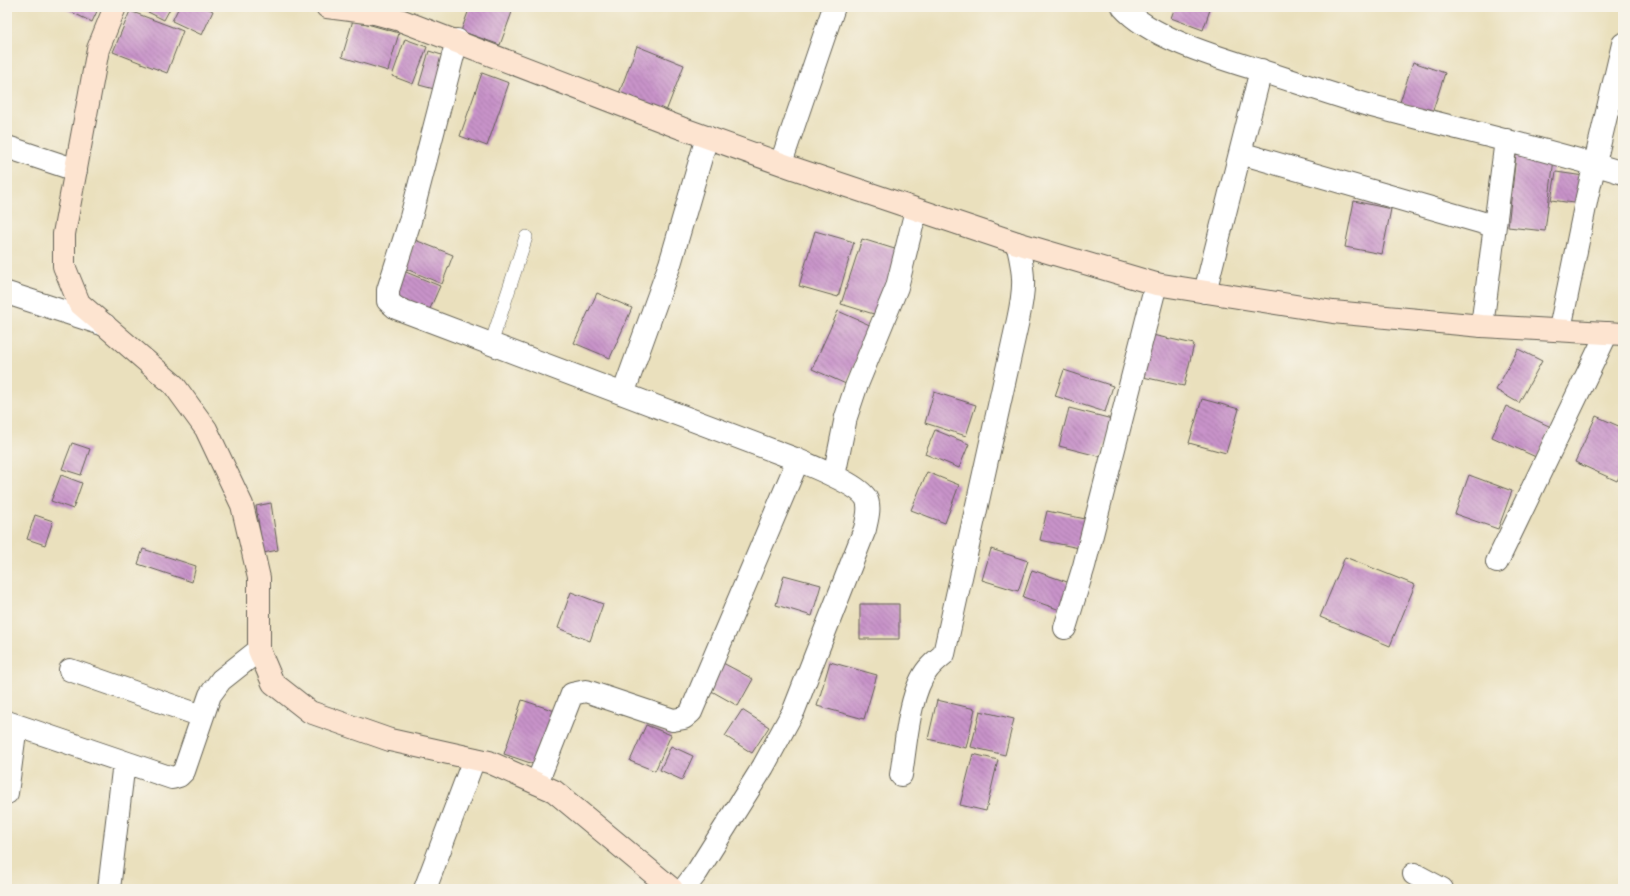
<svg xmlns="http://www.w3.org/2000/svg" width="1630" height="896" font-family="'Gentium Book Plus',serif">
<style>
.building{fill:url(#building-back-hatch)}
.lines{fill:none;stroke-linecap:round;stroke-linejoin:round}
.lane-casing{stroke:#646154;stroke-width:14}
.street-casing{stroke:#646154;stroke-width:24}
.secondary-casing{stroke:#646154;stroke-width:24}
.lane{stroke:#fff;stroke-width:13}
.street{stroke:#fff;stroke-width:22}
.secondary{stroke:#fde4d0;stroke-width:22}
</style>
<defs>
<pattern id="building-back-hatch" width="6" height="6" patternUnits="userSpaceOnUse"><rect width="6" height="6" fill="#c893c9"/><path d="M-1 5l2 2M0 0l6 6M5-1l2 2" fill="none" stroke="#a277a2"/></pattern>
</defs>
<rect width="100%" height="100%" fill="#f7f3e8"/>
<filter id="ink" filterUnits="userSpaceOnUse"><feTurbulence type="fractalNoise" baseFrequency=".025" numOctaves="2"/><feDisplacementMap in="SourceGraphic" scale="8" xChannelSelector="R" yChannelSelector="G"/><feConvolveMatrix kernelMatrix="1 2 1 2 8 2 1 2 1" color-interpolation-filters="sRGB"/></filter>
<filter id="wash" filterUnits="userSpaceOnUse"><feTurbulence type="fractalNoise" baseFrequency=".012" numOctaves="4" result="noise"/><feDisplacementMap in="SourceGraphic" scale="16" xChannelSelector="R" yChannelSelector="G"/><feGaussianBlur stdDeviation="0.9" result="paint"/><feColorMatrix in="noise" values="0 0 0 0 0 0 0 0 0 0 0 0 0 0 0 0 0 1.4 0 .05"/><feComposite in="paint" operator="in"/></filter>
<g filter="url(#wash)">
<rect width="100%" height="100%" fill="#eae0bd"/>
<g id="blocks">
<!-- building -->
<path class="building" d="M61 7H99L92 22Z
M138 7H171L164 20Z
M179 7H205L213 11 202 35 172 21Z
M470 7H497L512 12 500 45 461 31Z
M1175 7H1211L1203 30 1171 18Z
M130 11 183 31 167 73 113 52Z
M353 20 399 33 388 71 342 57Z
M405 39 427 47 413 84 392 76Z
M637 46 684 65 665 114 618 96Z
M429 51 448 57 438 90 419 85Z
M1413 62 1445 73 1432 113 1400 102Z
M482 73 509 83 487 146 460 136Z
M1516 155 1554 159 1545 231 1508 227Z
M1556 172 1584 176 1581 204 1551 200Z
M1354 201 1391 209 1382 254 1345 247Z
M815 231 854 242 838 297 799 286Z
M862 239 898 250 877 315 841 304Z
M415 240 453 255 442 284 404 268Z
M401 270 440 286 429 311 391 295Z
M597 293 632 308 610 358 574 343Z
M838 311 872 326 846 384 812 369Z
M1152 335 1194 344 1184 386 1143 377Z
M1518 349 1542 361 1519 403 1496 390Z
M1064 370 1113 386 1105 412 1055 396Z
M934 392 976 405 966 436 925 423Z
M1202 399 1239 409 1226 453 1189 443Z
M1506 406 1551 427 1538 458 1492 437Z
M1069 408 1112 419 1102 457 1059 446Z
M1596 416 1623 428V469L1617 481 1575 462Z
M935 430 969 444 959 468 925 454Z
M72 443 90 449 81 475 62 469Z
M927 472 959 485 945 523 911 510Z
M61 475 82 483 73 509 51 501Z
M1469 475 1512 491 1498 529 1455 514Z
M271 503 278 550 263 553 256 506Z
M1047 511 1090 520 1084 549 1040 540Z
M35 515 53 521 45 545 27 539Z
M143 549 196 566 192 582 138 564Z
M991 549 1028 561 1018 591 982 580Z
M1345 557 1415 585 1390 646 1320 617Z
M1032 570 1076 585 1066 612 1023 597Z
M784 575 821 585 812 616 776 605Z
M571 592 603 604 590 641 558 628Z
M860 604H899V639H860Z
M830 662 877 675 864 719 817 706Z
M723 663 753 679 738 706 708 689Z
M522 700 558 712 539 766 504 754Z
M937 700 975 709 966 748 928 739Z
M742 710 769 727 752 753 725 736Z
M980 711 1014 719 1005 755 971 747Z
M646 725 671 735 655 771 630 761Z
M671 746 693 756 682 780 660 770Z
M973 754 998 760 986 811 960 805Z"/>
</g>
</g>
<g filter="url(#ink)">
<use href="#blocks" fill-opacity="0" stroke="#646154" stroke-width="1"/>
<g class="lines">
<defs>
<path id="lane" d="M491 344 526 237"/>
<path id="street" d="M1123 7C1151 39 1224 59 1265 72 1299 83 1334 95 1368 105 1453 128 1539 147 1623 173
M457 40 410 221 388 290V301L396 308 798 460C813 467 858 484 866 498 871 507 867 519 865 529L794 710 763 767 697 872 684 889
M7 147 76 170
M1240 153 1494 226
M781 163 834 7
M1205 292 1261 70
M7 293 105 325
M1482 326 1506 140
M1560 329 1587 197 1623 44
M623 394 670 264 707 137
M834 476 846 417 856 387 897 287 916 210
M1497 562 1607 333
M1065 628 1084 566 1156 284
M70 670 202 716
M7 722 172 778 179 776 184 771 210 695 221 680 259 650
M901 775C906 745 909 692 928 669 933 663 939 658 944 654L1018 320C1025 288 1025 275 1017 243
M537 783 572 694 586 691 673 720 684 718 691 712 798 460
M7 793 16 725
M1414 874 1442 889
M109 889 124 762
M425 889 474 759"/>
<path id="secondary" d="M115 7 98 49 64 234V266L79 303 174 385 206 429 242 505 259 578V650L273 683 310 712 390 740 489 762 554 791 672 889
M327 7 374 13 400 20 681 128 793 168 1017 243 1156 284 1333 312 1482 326 1623 334"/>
</defs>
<!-- lane casing -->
<use href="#lane" class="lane-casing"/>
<!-- street casing -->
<use href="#street" class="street-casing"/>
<!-- secondary casing -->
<use href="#secondary" class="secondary-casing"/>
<!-- lane -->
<use href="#lane" class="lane"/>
<!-- street -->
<use href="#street" class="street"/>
<!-- secondary -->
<use href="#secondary" class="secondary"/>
</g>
</g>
<!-- margin -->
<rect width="1630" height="896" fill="none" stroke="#f7f3e8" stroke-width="24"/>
</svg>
